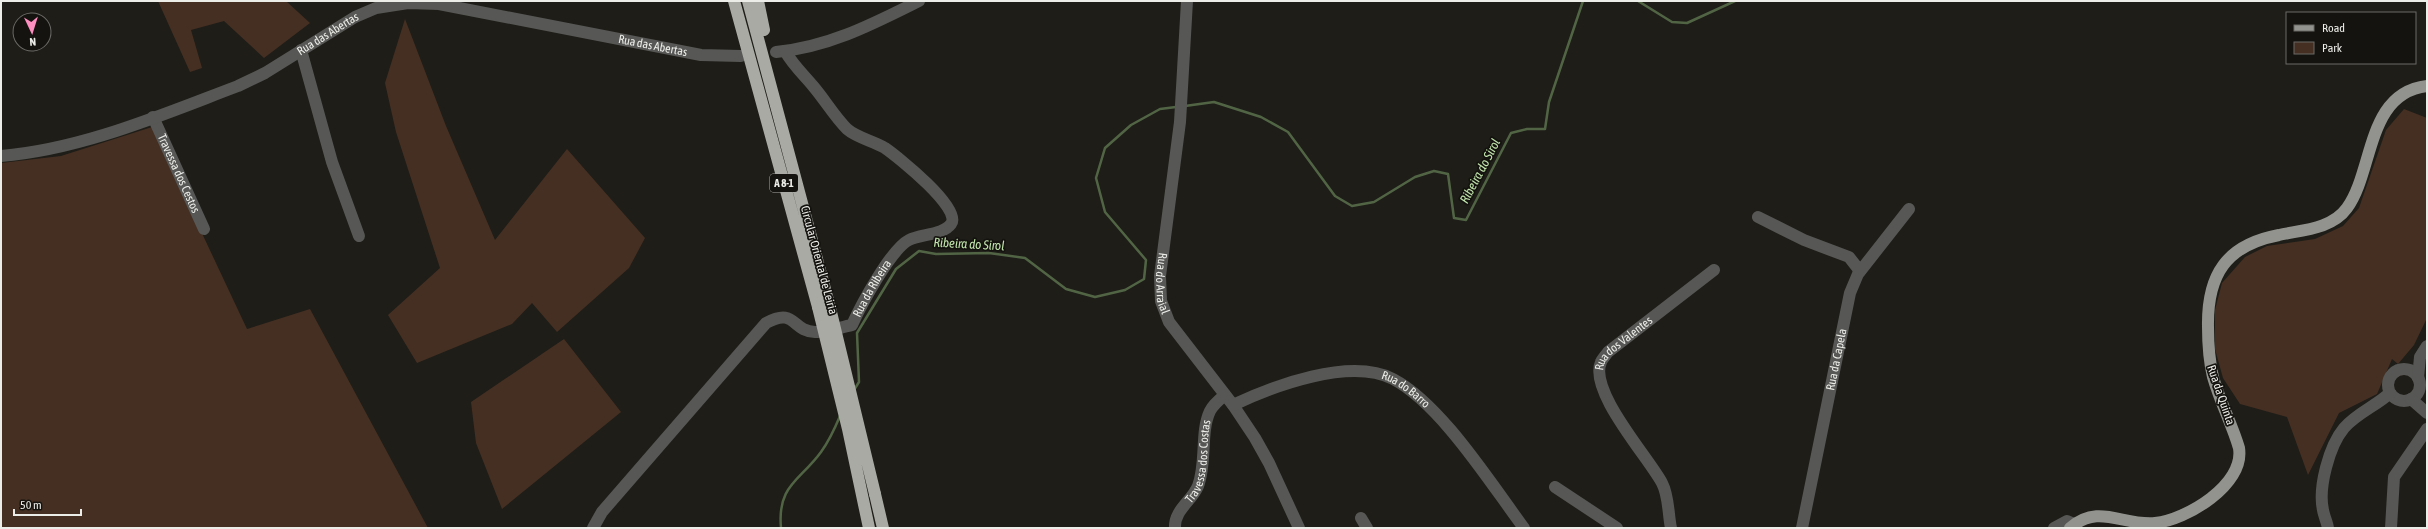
<svg xmlns="http://www.w3.org/2000/svg" width="2428" height="529" font-family="'Asap Condensed',sans-serif">
<style>
.green{fill:#452f22}
.lines{fill:none;stroke-linecap:round;stroke-linejoin:round}
.stream{stroke:#516545;stroke-width:2.5}
.minor{stroke:#575755;stroke-width:12}
.major{stroke:#92938e;stroke-width:12}
.highway{stroke:#a9aaa4;stroke-width:12}
.highway-bridge{stroke:#a9aaa4;stroke-width:12}
.labels{text-anchor:middle;dominant-baseline:central;stroke-width:3.5;stroke-linejoin:round;paint-order:stroke}
.shield{fill:#15130f;stroke:#acaba8;stroke-width:1}
.shield-label{font-size:11px;font-weight:bold;fill:#ecece9}
.street-label{font-size:12px;fill:#ecece9;stroke:#15130f}
.water-label{font-size:13px;font-style:italic;fill:#c1e5ac;stroke:#15130f}
</style>
<rect width="100%" height="100%" fill="#1e1d18"/>
<!-- green -->
<path class="green" d="M158 1H286L310 23 264 58 224 21 191 30 202 68 190 72Z
M405 19 446 126 495 240 567 149 645 238 629 268 557 332 532 303 512 324 417 363 388 315 440 268 396 132 385 83Z
M2404 109 2427 118V318L2414 345 2398 364 2392 359 2377 394 2339 413 2308 475 2287 417 2240 404 2223 378 2215 349V310L2222 283 2245 257 2267 246 2315 239 2343 226 2359 208 2386 130Z
M152 127 247 329 310 309 428 528H1V163L61 156Z
M564 339 621 412 502 509 476 443 471 402Z"/>
<g class="lines">
<!-- stream -->
<path class="stream" d="M1638 1 1672 22 1687 23 1735 1
M1185 106 1214 102 1261 117 1288 132 1335 196 1352 206 1374 202 1415 177 1434 171 1448 174 1454 218 1466 220 1511 133 1527 129H1545L1549 102 1583 1
M854 390 859 382 857 333 896 269 919 251 936 254 989 253 1025 258 1066 289 1095 297 1125 290 1144 279 1146 260 1105 212 1096 178 1105 148 1131 125 1160 109 1176 107
M781 528C777 485 800 481 821 452 829 441 835 428 840 416"/>
<!-- minor -->
<g class="minor">
<path id="s1" d="M1187 1 1180 122 1160 276 1161 301 1169 322 1233 405 1255 438 1269 463 1299 528"/>
<path d="M301 50 332 162 359 236"/>
<path d="M776 52C829 47 873 24 919 1"/>
<path id="s2" d="M153 117 204 229"/>
<path id="s3" d="M1 156C83 149 161 115 238 86L265 73 355 17 376 8 408 3 439 4 701 55 741 56"/>
<path d="M1758 217 1804 240 1849 257 1860 271"/>
<circle cx="2404" cy="385" r="16"/>
<path d="M2418 378 2420 357 2427 346"/>
<path d="M2411 399 2427 413"/>
<path id="s4" d="M1233 405C1273 386 1350 357 1393 379 1441 404 1491 484 1524 528"/>
<path d="M1555 487 1617 528"/>
<path d="M1361 518 1367 528"/>
<path id="s5" d="M593 528 602 512 766 323C796 307 791 331 815 332 826 333 841 327 852 325 861 305 891 249 909 240 921 234 943 235 951 224 963 209 898 157 885 148 874 141 857 138 847 129 834 116 825 100 813 86 803 74 793 65 785 51"/>
<path id="s6" d="M1175 528C1174 510 1192 501 1198 486 1207 462 1200 432 1210 411 1213 405 1220 399 1225 395"/>
<path id="s7" d="M1671 528C1668 514 1669 496 1662 483 1649 458 1588 391 1601 362 1602 359 1606 355 1608 352L1714 270"/>
<path id="s8" d="M1802 528 1850 293 1858 274 1909 209"/>
<path d="M2054 528 2067 521 2074 524"/>
<path d="M2328 528C2327 522 2324 516 2323 510 2318 488 2329 446 2344 428 2357 413 2376 406 2390 393"/>
<path d="M2391 528 2394 477 2427 429"/>
</g>
<!-- major -->
<path class="major" d="M2070 528C2099 503 2122 526 2155 523 2186 520 2245 485 2239 448 2232 424 2220 402 2213 377 2209 360 2208 344 2208 327 2207 275 2226 245 2279 235 2302 230 2332 229 2347 208 2374 171 2366 93 2427 86"/>
<!-- highway -->
<path class="highway" d="M734 1 818 307
M748 1 829 304
M758 1 764 30
M875 494 883 528"/>
<!-- highway-bridge -->
<path class="highway-bridge" d="M829 304 875 494
M818 307 848 429 869 528"/>
</g>
<g class="labels">
<!-- shield labels -->
<rect class="shield" x="770" y="174" width="28" height="18" rx="3"/>
<g class="shield-label">
<text x="784" y="183">A 8-1</text>
</g>
<!-- street labels -->
<g class="street-label">
<text stroke="none"><textPath href="#s3" startOffset="352">Rua das Abertas</textPath></text>
<text stroke="none"><textPath href="#s3" startOffset="688">Rua das Abertas</textPath></text>
<text stroke="none"><textPath href="#s2" startOffset="62">Travessa dos Cestos</textPath></text>
<text transform="translate(819 260) rotate(75)">Circular Oriental de Leiria</text>
<text stroke="none"><textPath href="#s1" startOffset="284">Rua do Arraial</textPath></text>
<text stroke="none"><textPath href="#s5" startOffset="402">Rua da Ribeira</textPath></text>
<text stroke="none"><textPath href="#s7" startOffset="214">Rua dos Valentes</textPath></text>
<text stroke="none"><textPath href="#s8" startOffset="172">Rua da Capela</textPath></text>
<text stroke="none"><textPath href="#s4" startOffset="183">Rua do Barro</textPath></text>
<text transform="translate(2221 395) rotate(71)">Rua da Quinta</text>
<text stroke="none"><textPath href="#s6" startOffset="73">Travessa dos Costas</textPath></text>
</g>
<!-- water labels -->
<g class="water-label">
<text transform="translate(1480 171) rotate(-62)">Ribeira do Sirol</text>
<text transform="translate(969 244) rotate(3)">Ribeira do Sirol</text>
</g>
</g>
<!-- border -->
<rect width="2428" height="529" fill="none" stroke="#ecece9" stroke-width="4"/>
<!-- legend -->
<rect x="2286" y="12" width="130" height="52" fill="#15130f" stroke="#6b6a66"/>
<rect x="2294" y="25" width="20" height="6" fill="#92938e" stroke="#6b6a66"/>
<text x="2322" y="32" font-size="12" fill="#ecece9">Road</text>
<rect x="2294" y="42" width="20" height="12" fill="#452f22" stroke="#6b6a66"/>
<text x="2322" y="52" font-size="12" fill="#ecece9">Park</text>
<!-- north arrow -->
<g transform="translate(32 32) rotate(176)"><circle r="19" fill="#15130f" stroke="#6b6a66"/>
<path d="M0-3L7 15L0 10L-7 15Z" fill="#fd8ec0"/>
<text y="-6" font-size="11" font-weight="bold" text-anchor="middle" fill="#ecece9">N</text>
</g>
<!-- scale -->
<path d="M14 509v6h67v-6" fill="none" stroke="#ecece9" stroke-width="2"/>
<text x="20" y="509" font-size="12" fill="#ecece9" stroke="#15130f" stroke-width="3" paint-order="stroke">50 m</text>
</svg>
